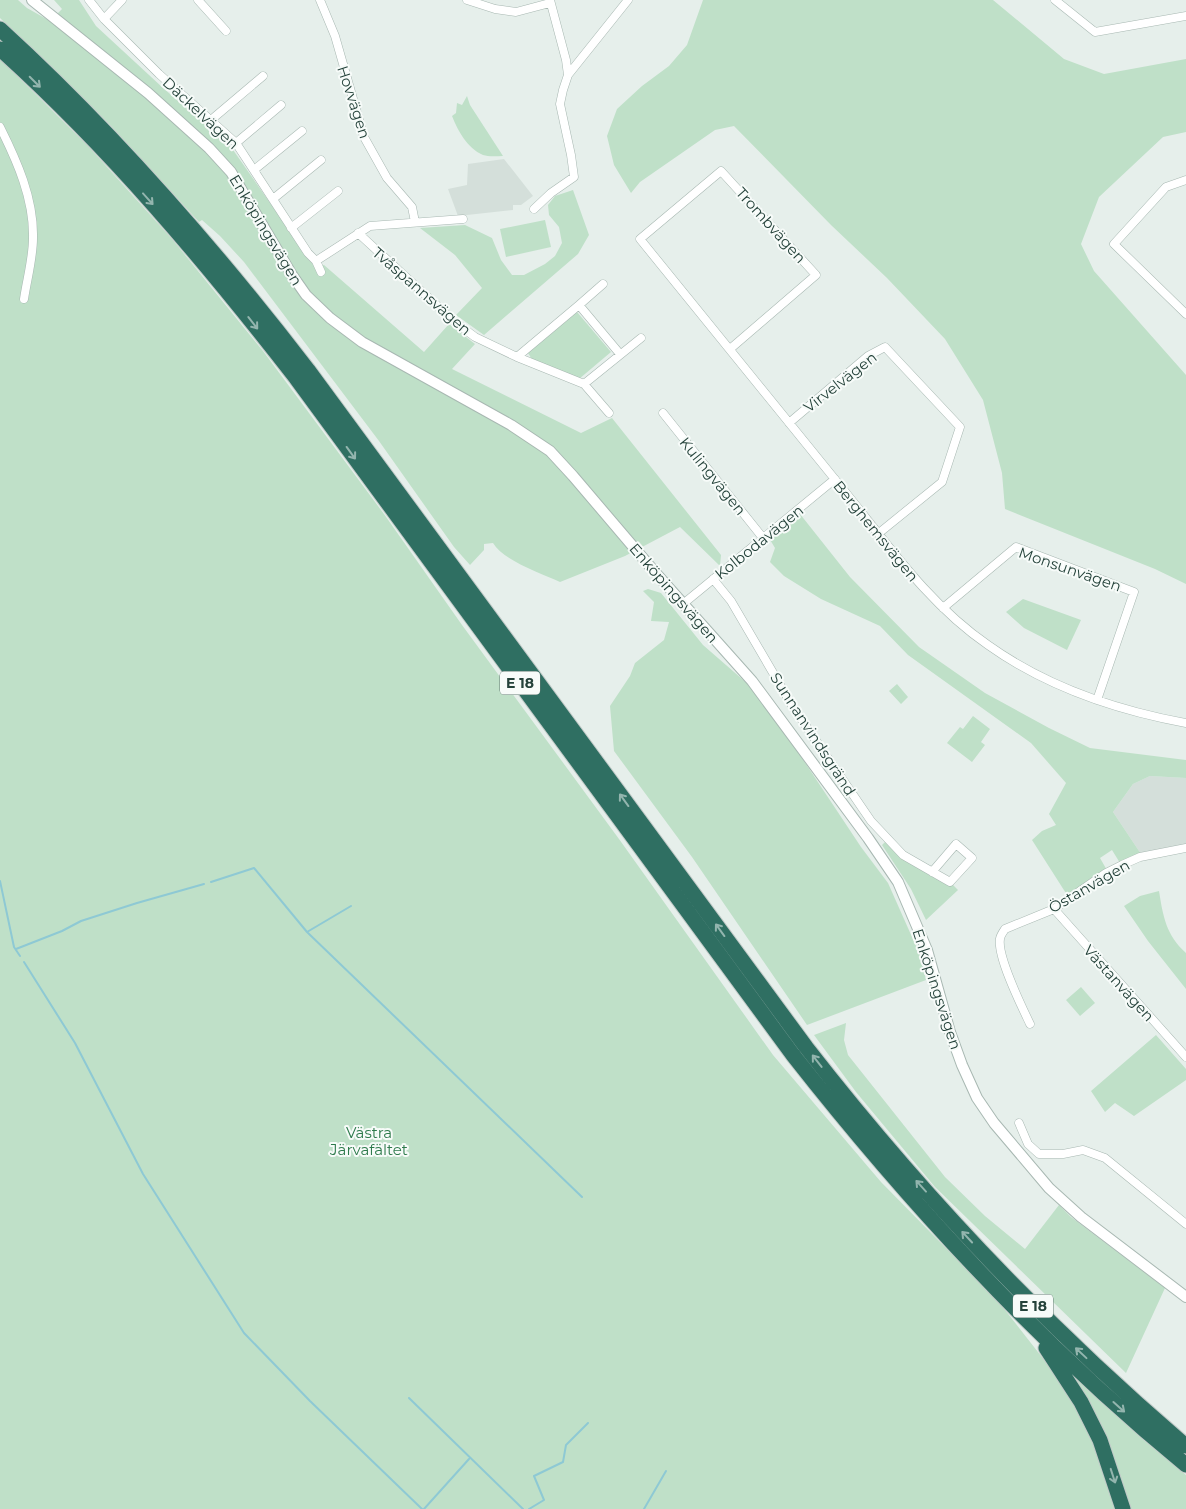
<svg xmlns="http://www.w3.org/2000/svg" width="1186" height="1509" font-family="Montserrat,sans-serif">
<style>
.built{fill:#d4dfda}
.green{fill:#bfe0c8}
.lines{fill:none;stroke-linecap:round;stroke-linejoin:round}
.stream{stroke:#8ec9d4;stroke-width:2}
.minor-casing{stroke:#a8b8b2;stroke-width:9}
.tertiary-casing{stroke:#a8b8b2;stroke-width:12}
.motorway-casing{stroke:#c2cac8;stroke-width:17}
.minor{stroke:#fff;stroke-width:8}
.tertiary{stroke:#fff;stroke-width:10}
.motorway{stroke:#2f6f62;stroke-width:15}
.oneway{stroke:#93b5ae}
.labels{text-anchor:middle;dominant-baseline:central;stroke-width:4;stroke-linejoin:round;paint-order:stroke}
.shield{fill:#f7fbf9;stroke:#637a73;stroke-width:1}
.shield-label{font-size:14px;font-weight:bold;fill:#24423a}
.street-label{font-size:15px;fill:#24423a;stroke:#f7fbf9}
.park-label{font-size:15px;fill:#2d7a4b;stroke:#f7fbf9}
</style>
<rect width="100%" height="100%" fill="#e6efeb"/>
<!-- built -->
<path class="built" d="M504 159 533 196 521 205H513V210L458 216 448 189 467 185 468 164Z
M1150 776 1186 778V844L1141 854 1113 812 1133 784Z"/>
<!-- green -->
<path class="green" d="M0 0H18L27 8 50 21 62 9 54 0H79L96 26 162 87 231 147 314 266 324 265 424 352 449 324 475 344 452 369 581 433 612 418 721 555 720 566 680 527 625 556 560 582C541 573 504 561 493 543L484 544V550L470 565 454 547 379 441 244 262 220 236 202 220 199 222 110 125 0 18Z
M703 0H993L1064 59 1104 74 1186 59V132L1163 137 1099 197 1081 244 1094 271 1186 375V584L1155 569 1005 509 1002 473 983 400 945 339 887 278 831 225 734 126 715 130 640 182 631 193 614 165 607 136 617 109 642 86 669 66 687 45Z
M0 59 88 146 172 239 263 351 384 514 462 625 619 839 773 1055 881 1182 998 1301 1063 1384 1083 1416 1118 1509H0Z
M467 96 470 105 503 156C497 156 489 157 483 155 467 148 458 131 452 116L456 113 457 103 462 105Z
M573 190 589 235 578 254 484 335 456 315 482 288 455 255 420 228 465 225 492 238 501 260 512 275H524L545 264 555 256 562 243 559 227 549 215 548 205 555 196Z
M545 220 551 247 506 257 500 229Z
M577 312 611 352 579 379 533 361 528 353Z
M800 514 850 577 919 647 985 693 1049 728 1090 748 1186 760V778L1150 776 1133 784 1113 812 1141 854 1120 863 1112 850 1100 858 1108 872 1069 898 1032 840 1042 831 1056 825 1049 814 1066 783 1031 743 908 655 880 626 821 599 784 576 770 562 775 548 769 538Z
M648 589 661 593 703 645 749 685 794 746 861 847 888 883 920 955 926 980 807 1025 692 857 614 751 610 706 630 676 635 663 664 640 669 622 651 621 654 602 643 591Z
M1023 599 1081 620 1067 650 1024 628 1006 612Z
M897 684 908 697 901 704 889 691Z
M973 716 990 729 981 742 985 745 972 762 947 743 960 727 963 729Z
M888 839 903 855 950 882 958 890 926 920 911 889 882 845Z
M1159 891C1163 916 1166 935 1186 953V989L1148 941 1124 906 1140 896Z
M1081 987 1095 1003 1080 1016 1066 1000Z
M846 1023 844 1040 848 1055 945 1177 985 1216 1025 1249 1059 1205 1071 1217 1165 1288 1126 1373 935 1187 856 1092 814 1035Z
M1156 1035 1186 1069V1080L1134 1116 1115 1103 1105 1112 1091 1091Z
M1063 1366 1145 1441 1186 1475V1509H1127Z"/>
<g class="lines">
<!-- stream -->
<path class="stream" d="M0 881 14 947 20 956
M211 882 254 868 307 932 351 906
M307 932 582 1197
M16 949 62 931 81 921 137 903 204 884
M24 962 75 1043 143 1174 244 1333 310 1401 422 1509
M409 1398 523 1509
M424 1509 469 1459
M529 1509 544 1500 534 1476 563 1462 566 1445 588 1423
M644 1509 666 1471"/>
<defs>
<path id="minor" d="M89 0 104 19 159 74 236 143 308 253 316 261 321 272
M198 0 226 31
M320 0 335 36 364 137 387 178 412 207 415 222
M467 0 495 9 516 12 550 3
M550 0 566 60 568 75
M1055 0 1095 32 1186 16
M104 19 122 0
M211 120 263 76
M0 127C17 161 34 199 33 238 33 258 27 279 24 299
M236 143 281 105
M254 170 302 131
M1186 180 1166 187 1114 244 1186 314
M273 199 321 160
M534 209 551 193 574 177 571 155 560 104 563 90 568 75 628 0
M291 228 338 191
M358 233 455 322 475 337 517 357
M316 261 370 226 463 219
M579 305 603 284
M730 349 816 275 721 171 640 239C708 322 775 405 842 488 887 543 928 604 988 645 1047 687 1115 710 1186 723
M620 354 579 305 517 357 584 384 641 338
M584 384 609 413
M663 413 763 538
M789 423 868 356 885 347 960 427 942 482 879 533
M713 579 731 601 793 707 871 821 903 855 950 882 972 858 956 844 932 872
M683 604 835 479
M943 608 1016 547 1134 592 1097 700
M1054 909 1186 1057
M1030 1024C1022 1007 997 957 1000 939 1000 936 1003 932 1005 929L1054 909 1106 873 1122 865 1140 857 1186 848
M1019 1123 1028 1144 1039 1154H1063L1083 1150 1105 1158 1186 1224"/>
<path id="tertiary" d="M32 0 148 93 209 148 231 172 292 275 306 295 330 318 362 342 511 425 550 451 573 476 653 570 752 681 868 838 898 882 927 950 950 1032 962 1065 977 1098 994 1123 1049 1188 1081 1217 1186 1297"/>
<path id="motorway" d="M0 29C114 133 214 248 308 370L806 1047C919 1192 1045 1326 1186 1446
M0 49C110 148 205 261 296 378L793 1055C910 1204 1039 1344 1186 1465
M1046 1348 1081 1402 1100 1440 1123 1509"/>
</defs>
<!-- minor casing -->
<use href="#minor" class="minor-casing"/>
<!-- tertiary casing -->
<use href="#tertiary" class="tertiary-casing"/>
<!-- motorway casing -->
<use href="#motorway" class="motorway-casing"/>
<!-- minor -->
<use href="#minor" class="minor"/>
<!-- tertiary -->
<use href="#tertiary" class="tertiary"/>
<!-- motorway -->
<use href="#motorway" class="motorway"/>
</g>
<!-- one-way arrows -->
<defs><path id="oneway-shaft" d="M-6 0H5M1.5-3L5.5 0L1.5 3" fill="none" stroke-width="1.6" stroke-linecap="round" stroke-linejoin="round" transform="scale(1.25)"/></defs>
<g class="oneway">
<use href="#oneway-shaft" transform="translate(35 82) rotate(45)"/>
<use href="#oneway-shaft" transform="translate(148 199) rotate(48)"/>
<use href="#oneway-shaft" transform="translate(253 323) rotate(52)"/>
<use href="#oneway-shaft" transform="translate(351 453) rotate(54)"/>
<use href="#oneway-shaft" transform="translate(624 800) rotate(-126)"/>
<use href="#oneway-shaft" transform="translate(720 930) rotate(-126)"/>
<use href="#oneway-shaft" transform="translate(817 1061) rotate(-128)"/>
<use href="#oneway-shaft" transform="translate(921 1186) rotate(-132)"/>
<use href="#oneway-shaft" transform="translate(967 1237) rotate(-133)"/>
<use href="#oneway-shaft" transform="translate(1081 1353) rotate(-137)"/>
<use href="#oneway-shaft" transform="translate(1119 1407) rotate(42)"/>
<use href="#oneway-shaft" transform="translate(1113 1476) rotate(72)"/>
</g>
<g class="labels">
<!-- shield labels -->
<g class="shield">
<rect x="500" y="671.5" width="40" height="23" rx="4"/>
<rect x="1013" y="1294.5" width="40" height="23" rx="4"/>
</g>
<g class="shield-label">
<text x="520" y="683">E 18</text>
<text x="1033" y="1306">E 18</text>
</g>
<!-- street labels -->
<g class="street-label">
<text transform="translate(354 102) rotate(72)">Hovvägen</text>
<text transform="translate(201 113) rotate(43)">Däckelvägen</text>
<text transform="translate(771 225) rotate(48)">Trombvägen</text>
<text transform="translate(266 230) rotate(59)">Enköpingsvägen</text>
<text transform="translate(422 291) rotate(41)">Tvåspannsvägen</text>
<text transform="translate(840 382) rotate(-38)">Virvelvägen</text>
<text transform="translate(713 476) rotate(51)">Kulingvägen</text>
<text transform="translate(876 531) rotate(51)">Berghemsvägen</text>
<text transform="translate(759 542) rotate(-39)">Kolbodavägen</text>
<text transform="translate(1070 569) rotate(19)">Monsunvägen</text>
<text transform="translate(674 593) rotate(49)">Enköpingsvägen</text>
<text transform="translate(813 734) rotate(57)">Sunnanvindsgränd</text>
<text transform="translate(1089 886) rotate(-30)">Östanvägen</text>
<text transform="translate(1119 983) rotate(48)">Västanvägen</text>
<text transform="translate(937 989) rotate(72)">Enköpingsvägen</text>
</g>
<!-- park labels -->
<g class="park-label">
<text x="369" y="1132">Västra<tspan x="369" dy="17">Järvafältet</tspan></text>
</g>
</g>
</svg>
